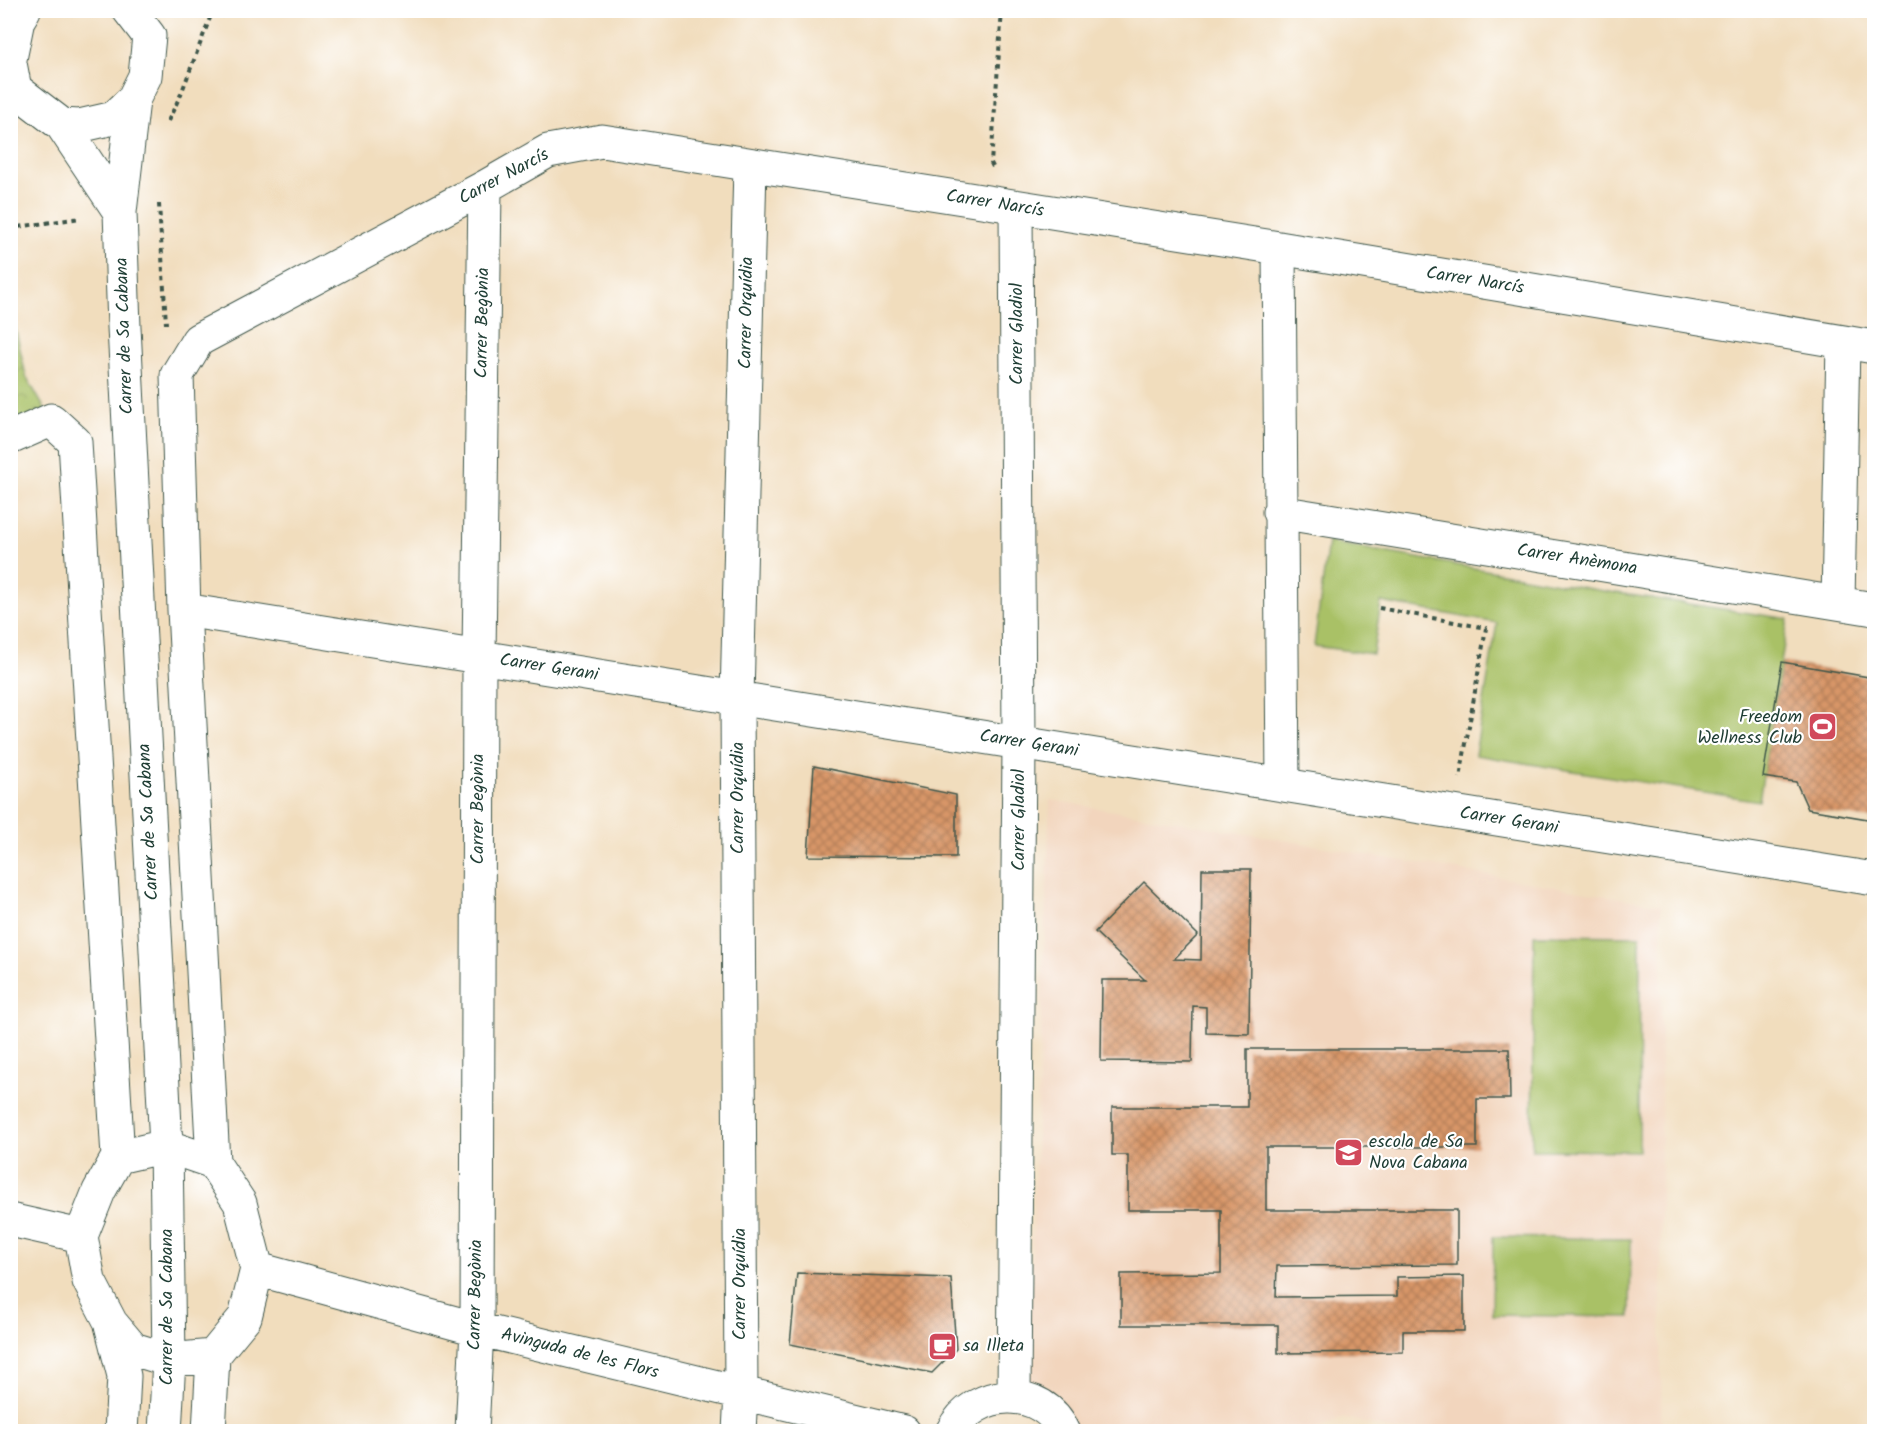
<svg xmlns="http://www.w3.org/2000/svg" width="1885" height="1442" font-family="Kalam,sans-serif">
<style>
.built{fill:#f2d5bd}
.park{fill:url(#park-crowns);stroke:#647f4d;stroke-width:1.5}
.pitch{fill:#a9c166;stroke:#647f4d;stroke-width:1.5}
.building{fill:url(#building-cross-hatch)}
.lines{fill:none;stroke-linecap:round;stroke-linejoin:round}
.minor-casing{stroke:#3e5549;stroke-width:35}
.path{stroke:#3e5549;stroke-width:4;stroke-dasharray:4.5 4.5;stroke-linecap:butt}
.minor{stroke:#fff;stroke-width:33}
.labels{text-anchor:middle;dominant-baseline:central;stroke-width:4.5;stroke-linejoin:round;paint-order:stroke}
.street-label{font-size:18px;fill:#1f3d34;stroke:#fff}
.poi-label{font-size:18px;fill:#1f3d34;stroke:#fff;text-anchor:start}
</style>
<defs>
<pattern id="park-crowns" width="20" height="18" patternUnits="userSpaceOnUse" patternTransform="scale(1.5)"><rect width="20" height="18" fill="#a9c166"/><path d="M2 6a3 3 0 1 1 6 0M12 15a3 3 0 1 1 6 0" fill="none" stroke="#899e55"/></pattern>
<pattern id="building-cross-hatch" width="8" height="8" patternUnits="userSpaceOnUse" patternTransform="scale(1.5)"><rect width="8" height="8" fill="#d89667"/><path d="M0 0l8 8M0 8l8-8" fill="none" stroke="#af7c56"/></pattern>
</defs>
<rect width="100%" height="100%" fill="#fff"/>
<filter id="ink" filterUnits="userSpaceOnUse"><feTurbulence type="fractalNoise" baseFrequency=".0167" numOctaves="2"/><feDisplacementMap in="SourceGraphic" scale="12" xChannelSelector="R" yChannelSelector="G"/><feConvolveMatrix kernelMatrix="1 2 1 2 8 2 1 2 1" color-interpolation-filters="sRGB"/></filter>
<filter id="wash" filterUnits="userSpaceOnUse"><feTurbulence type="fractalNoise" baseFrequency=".008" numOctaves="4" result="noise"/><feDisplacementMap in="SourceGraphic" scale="24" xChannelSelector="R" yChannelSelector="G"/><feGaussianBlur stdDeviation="1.35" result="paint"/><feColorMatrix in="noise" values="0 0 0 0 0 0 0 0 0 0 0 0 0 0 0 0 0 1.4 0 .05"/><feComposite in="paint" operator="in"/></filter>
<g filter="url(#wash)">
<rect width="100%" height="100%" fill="#f1ddbd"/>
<!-- built -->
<path class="built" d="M1050 800 1661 905V1431H1394L1343 1417 1316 1431H1075L1026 1399Z"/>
<!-- park -->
<path class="park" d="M10 305 26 376 51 420 10 438Z"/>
<!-- pitch -->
<path class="pitch" d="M1328 542 1597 590 1788 619 1759 801 1475 755 1497 623 1381 602 1373 654 1314 646Z
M1534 935 1640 936 1639 1151 1532 1150Z
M1493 1237 1631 1239 1630 1317 1492 1315Z"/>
<g id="blocks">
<!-- building -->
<path class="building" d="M1782 662 1874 678V820L1808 809 1796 782 1763 777Z
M814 766 956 795V857L808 856Z
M1202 869H1251L1249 1034 1206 1033V1007L1193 1006 1192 1062 1101 1061 1102 980H1145L1095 932 1144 882 1198 935 1174 959 1201 960Z
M1247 1049H1509L1510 1099H1477V1147H1266V1210H1457V1265L1277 1266 1276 1297 1397 1296V1277L1464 1276V1331H1403V1352L1278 1353V1325H1121V1274L1221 1273V1210H1128V1155H1112V1107H1247Z
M797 1273 951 1278 956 1349 932 1373 790 1344Z"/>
</g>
</g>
<g filter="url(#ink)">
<use href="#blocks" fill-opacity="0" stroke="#3e5549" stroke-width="1.5"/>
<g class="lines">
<defs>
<path id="minor" d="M10 59 18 20 24 10
M10 63 15 89 62 125 79 126 114 118 133 100 145 76 149 36 129 10
M133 100 120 212 124 327 166 1146 169 1360 165 1432
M62 125 120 212
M1279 248 1283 785
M10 438 51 420 75 442 118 1157
M1279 512 1874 609
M1838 603 1843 342
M184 610 1874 879
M213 1162 184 610 177 375 198 340 485 187 548 151 602 141 1279 248 1874 347
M10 1220 81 1236
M257 1269 477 1329 904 1432
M111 1325 124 1376 121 1432
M1014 1396 1019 743 1016 207
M209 1432 213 1356 245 1317 257 1269 240 1203 213 1162 166 1146 118 1157 99 1191 81 1236 89 1281 111 1323 133 1349 169 1360 213 1356
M472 1432 477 1329 479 656 485 187
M739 1432 741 1393 737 698 750 166
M952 1432C974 1387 1043 1384 1064 1432"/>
</defs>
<!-- minor casing -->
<use href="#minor" class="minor-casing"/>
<!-- path -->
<path class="path" d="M168 121 181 94 213 10
M993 167 991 163 1002 10
M159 204 166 324
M10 228 81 218
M1379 608 1486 628 1460 778"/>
<!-- minor -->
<use href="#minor" class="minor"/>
</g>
</g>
<!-- icons -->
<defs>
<symbol id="stadium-square" viewBox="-11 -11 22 22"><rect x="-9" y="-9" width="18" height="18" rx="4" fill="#d1495b" stroke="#fff"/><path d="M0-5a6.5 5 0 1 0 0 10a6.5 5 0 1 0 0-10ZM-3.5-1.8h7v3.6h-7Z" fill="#fff"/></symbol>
<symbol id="school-square" viewBox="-11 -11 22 22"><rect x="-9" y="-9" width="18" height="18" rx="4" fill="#d1495b" stroke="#fff"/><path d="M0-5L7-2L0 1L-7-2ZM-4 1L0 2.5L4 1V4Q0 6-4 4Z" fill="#fff"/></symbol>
<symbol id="cafe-square" viewBox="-11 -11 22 22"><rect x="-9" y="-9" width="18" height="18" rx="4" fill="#d1495b" stroke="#fff"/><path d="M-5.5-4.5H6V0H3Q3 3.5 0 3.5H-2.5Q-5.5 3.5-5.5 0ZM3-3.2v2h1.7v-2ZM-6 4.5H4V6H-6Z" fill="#fff"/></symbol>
</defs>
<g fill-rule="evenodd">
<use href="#stadium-square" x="1806" y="710" width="33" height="33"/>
<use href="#school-square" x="1332" y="1136" width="33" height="33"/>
<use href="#cafe-square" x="926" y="1330" width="33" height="33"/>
</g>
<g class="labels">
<!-- street labels -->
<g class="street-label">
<text transform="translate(504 177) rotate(-28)">Carrer Narcís</text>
<text transform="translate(995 204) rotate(9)">Carrer Narcís</text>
<text transform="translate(1475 281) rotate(9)">Carrer Narcís</text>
<text transform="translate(747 313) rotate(-89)">Carrer Orquídia</text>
<text transform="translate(483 323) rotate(-89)">Carrer Begònia</text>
<text transform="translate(1017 334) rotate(-90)">Carrer Gladiol</text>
<text transform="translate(125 336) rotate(-92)">Carrer de Sa Cabana</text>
<text transform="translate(1577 560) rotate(9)">Carrer Anèmona</text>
<text transform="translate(549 668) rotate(9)">Carrer Gerani</text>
<text transform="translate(1029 744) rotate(9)">Carrer Gerani</text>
<text transform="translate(738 798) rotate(-90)">Carrer Orquídia</text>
<text transform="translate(478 809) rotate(-90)">Carrer Begònia</text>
<text transform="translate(1019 820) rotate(-90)">Carrer Gladiol</text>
<text transform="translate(1509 821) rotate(9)">Carrer Gerani</text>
<text transform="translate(149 822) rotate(-93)">Carrer de Sa Cabana</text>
<text transform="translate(740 1284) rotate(-90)">Carrer Orquídia</text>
<text transform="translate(476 1295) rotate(-89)">Carrer Begònia</text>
<text transform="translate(167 1307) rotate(-90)">Carrer de Sa Cabana</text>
<text transform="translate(580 1354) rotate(14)">Avinguda de les Flors</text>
</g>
<!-- poi labels -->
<g class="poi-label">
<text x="1802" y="717" text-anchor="end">Freedom<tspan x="1802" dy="21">Wellness Club</tspan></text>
<text x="1369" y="1142">escola de Sa<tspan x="1369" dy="21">Nova Cabana</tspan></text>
<text x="963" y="1346">sa Illeta</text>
</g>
</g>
<!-- margin -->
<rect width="1885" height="1442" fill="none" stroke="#fff" stroke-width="36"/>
</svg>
